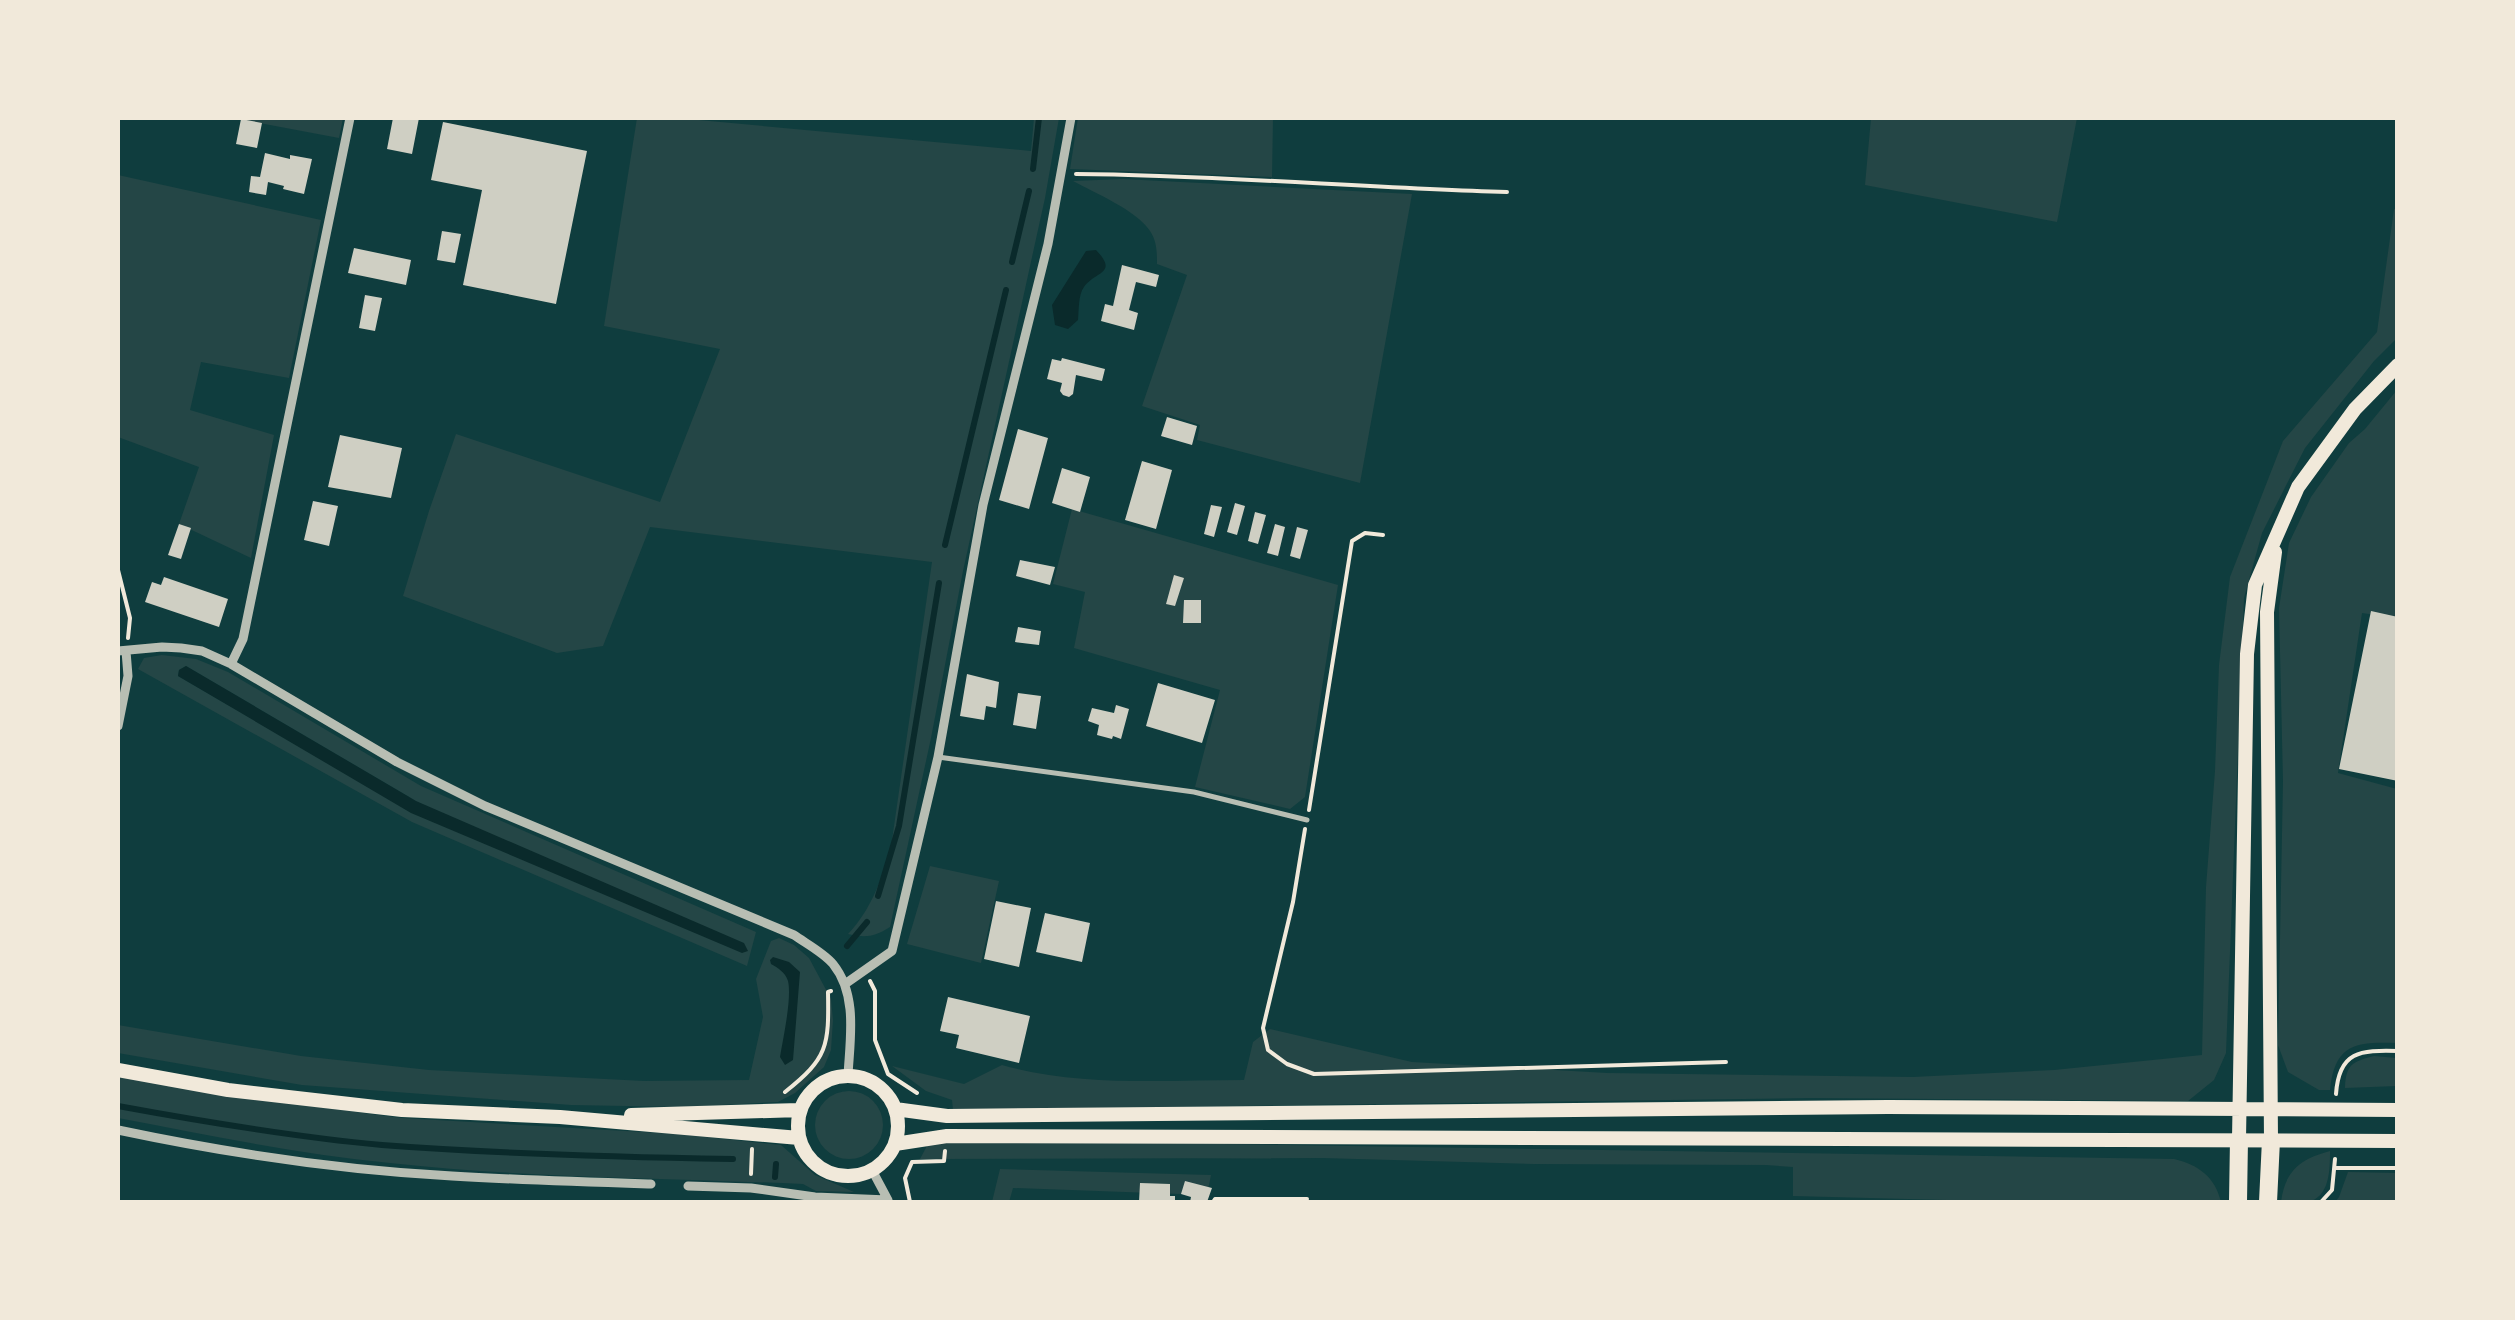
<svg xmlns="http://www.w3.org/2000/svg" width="2515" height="1320" font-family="'Sofia Sans Condensed',sans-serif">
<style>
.green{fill:#244646;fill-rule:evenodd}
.water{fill:#0a2a2b}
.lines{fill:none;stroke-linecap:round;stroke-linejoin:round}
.stream{stroke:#0a2a2b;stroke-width:6}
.building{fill:#cfcfc3}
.path{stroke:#f1e9da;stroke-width:4}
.service{stroke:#b8beb3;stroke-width:5}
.minor{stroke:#b8beb3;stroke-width:9}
.primary{stroke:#f1e9da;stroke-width:14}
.motorway{stroke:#f1e9da;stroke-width:18}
</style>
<rect width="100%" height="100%" fill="#0f3d3e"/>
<!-- green -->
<path class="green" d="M232 118H343L339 138Z
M637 118H677L1031 151 1034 118H1059L1045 198 963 571 931 738 890 927C874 937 866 938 848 934 871 910 882 879 891 847L932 562 650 527 603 646 557 653 403 596 429 511 456 434 660 502 720 349 604 326Z
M1078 118H1273L1272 177 1070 169Z
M1871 118H2077L2057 222 1865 185Z
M118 175 321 220 289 378 201 362 190 410 274 435 251 558 179 524 199 467 118 437Z
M1123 179 1412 194 1360 483 1197 440 1200 425 1142 406 1187 275 1157 264C1157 253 1157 241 1150 231 1136 210 1095 193 1073 181Z
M2394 209 2397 210V338L2374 361 2305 448 2262 533 2244 598 2226 1053 2214 1080 2188 1101 1811 1098 953 1110 952 1100 926 1091 892 1066 964 1084 1002 1065C1080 1087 1165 1080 1244 1080L1253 1042 1270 1029 1412 1062 1607 1073 1913 1077 2054 1070 2202 1055 2206 887 2215 771 2219 665 2230 577 2283 441 2377 332Z
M2397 390V618L2362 613 2338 773 2397 789V1043C2356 1042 2335 1043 2330 1090H2319L2288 1072 2278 1045 2283 781 2279 608 2289 543 2311 497 2349 443 2365 429Z
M1072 509 1338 585 1305 797 1290 809 1195 787 1220 690 1074 648 1085 592 1053 584Z
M162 655 196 659 228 672 421 786 756 932 747 966 412 822 138 669 144 658ZM186 666 416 801 228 705 178 676 179 670Z
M930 866 999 881 981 963 907 944Z
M779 938 794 945 809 958 831 999 833 1020 831 1050 824 1067 795 1093 778 1102 682 1107 571 1105 302 1085 118 1053V1025L301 1056 429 1070 644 1081 749 1080 763 1017 756 979 771 941Z
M2374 1056 2397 1058V1086L2345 1088C2346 1064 2352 1062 2374 1056Z
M118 1075 225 1095 402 1118 678 1134 781 1145 815 1175 854 1192 816 1191 803 1184C666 1178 527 1178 390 1163 298 1154 208 1135 118 1118Z
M815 1125a34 34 0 1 1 68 0a34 34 0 1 1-68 0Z
M929 1142H1093L2174 1159C2199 1165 2215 1177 2221 1202H2022L1793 1196V1167L1766 1165 1534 1164 1322 1158 920 1159Z
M2330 1151C2330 1169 2330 1198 2307 1202 2299 1204 2289 1202 2281 1202 2285 1171 2300 1159 2330 1151Z
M1000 1169 1211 1175 1207 1195 1013 1188 1009 1202H992Z
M2348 1172 2397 1173V1202H2335L2339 1197Z"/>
<!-- water -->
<path class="water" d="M1096 250C1119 274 1095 271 1084 287 1078 295 1079 311 1078 320L1068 329 1055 325 1052 305 1086 251Z
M186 666 416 801 744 943 748 951 742 953 411 813 178 676 179 670Z
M773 957 789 962 800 972 793 1060 785 1065 780 1057C783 1039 792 998 788 981 785 972 778 968 771 964L770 960Z"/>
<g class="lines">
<!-- stream -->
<path class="stream" d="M1033 169 1039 118
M1012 262 1029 191
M945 545 1006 290
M878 896 899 826 939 583
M847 946 867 922
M118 1106C205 1122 293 1137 382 1145 499 1154 615 1157 733 1159
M775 1177 776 1164"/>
</g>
<!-- building -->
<path class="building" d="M393 118H419L412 154 387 149Z
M241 119 262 123 257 148 236 144Z
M443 122 587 151 556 304 463 285 482 190 431 180Z
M265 153 290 159V155L312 159 304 194 283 189 284 186 268 182 266 195 249 192 251 176 260 177Z
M442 231 461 234 455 263 437 260Z
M354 248 411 260 406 285 348 273Z
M1122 265 1159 275 1156 287 1136 282 1129 310 1138 313 1134 330 1101 321 1105 304 1113 306Z
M365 295 382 298 375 331 359 328Z
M1062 358 1105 369 1102 381 1076 375 1073 394 1069 397 1063 395 1060 391 1062 383 1047 379 1052 359 1061 361Z
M1167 417 1197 426 1192 445 1161 436Z
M1018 429 1048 438 1029 509 999 500Z
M340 435 402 448 391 498 328 487Z
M1142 461 1172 470 1156 529 1125 520Z
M1062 468 1090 477 1080 512 1052 503Z
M313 501 338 506 329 546 304 540Z
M1235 503 1245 506 1237 535 1227 532Z
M1211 505 1222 507 1214 537 1204 534Z
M1255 512 1266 515 1258 544 1248 541Z
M179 524 191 528 181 559 168 555Z
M1275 524 1285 527 1278 556 1267 553Z
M1297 527 1308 530 1300 559 1290 556Z
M1020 560 1055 567 1050 585 1016 576Z
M1174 575 1184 578 1175 606 1166 604Z
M164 577 228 599 219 627 145 602 152 582 161 585Z
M1184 600H1201V623H1183Z
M2371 611 2398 617V781L2339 769Z
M1018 627 1041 631 1039 645 1015 642Z
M967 674 999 682 996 708 986 706 984 720 960 716Z
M1158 683 1215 700 1202 743 1146 726Z
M1018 693 1041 696 1036 729 1013 725Z
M1116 705 1129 709 1121 739 1113 736 1112 739 1097 735 1099 725 1088 721 1092 708 1114 713Z
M996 901 1031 908 1019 967 984 959Z
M1045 913 1090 923 1082 962 1036 952Z
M948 997 1030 1016 1019 1063 956 1048 959 1035 940 1031Z
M1185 1181 1212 1188 1207 1202H1190L1191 1197 1181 1194Z
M1140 1183 1170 1184V1196H1175V1202H1139Z"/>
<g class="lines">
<!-- path -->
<path class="path" d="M1076 174C1219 175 1363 188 1507 192
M118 570 130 618 128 638
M1309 810 1352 541 1365 533 1383 535
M1305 829 1293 902 1263 1028 1268 1050 1287 1064 1314 1074 1726 1062
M870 981 875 991V1040L888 1074 917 1093
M785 1092C828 1058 829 1046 828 992L831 991
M2336 1094C2339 1051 2360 1050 2398 1051
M2335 1168H2398
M751 1174 752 1149
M910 1202 905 1178 912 1162 944 1161 945 1151
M1213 1202 1215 1199H1307
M2321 1202 2332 1190 2335 1159"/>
<!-- service -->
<path class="service" d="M938 757 1194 792 1307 820"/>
<!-- minor -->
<path class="minor" d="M118 651 162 647 181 648 202 651 231 664 397 762 485 806 794 935C807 944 824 953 833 964 858 995 850 1039 848 1075
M231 664 243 639 350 118
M118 726 128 676 126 651
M845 984 892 951 938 757 983 505 1048 244 1071 118
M118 1130C227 1153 340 1170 452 1176 518 1180 585 1182 651 1184
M872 1170 888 1200
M688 1186 751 1188 815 1197 888 1200"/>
<!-- primary -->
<path class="primary" d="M118 1070 228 1090 402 1110 560 1117 799 1138
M798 1126a50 50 0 1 1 100 0a50 50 0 1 1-100 0Z
M895 1109 947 1116 1888 1107 2398 1110
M631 1115 800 1110
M2239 1139 2247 654 2255 585 2298 487 2355 409 2398 365
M2271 1140 2267 612 2275 552
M895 1144 947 1136 2398 1141"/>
<!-- motorway -->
<path class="motorway" d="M2238 1202 2239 1139
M2268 1202 2271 1140"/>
</g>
<!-- border -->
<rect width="2515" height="1320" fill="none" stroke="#f1e9da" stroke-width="240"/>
</svg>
